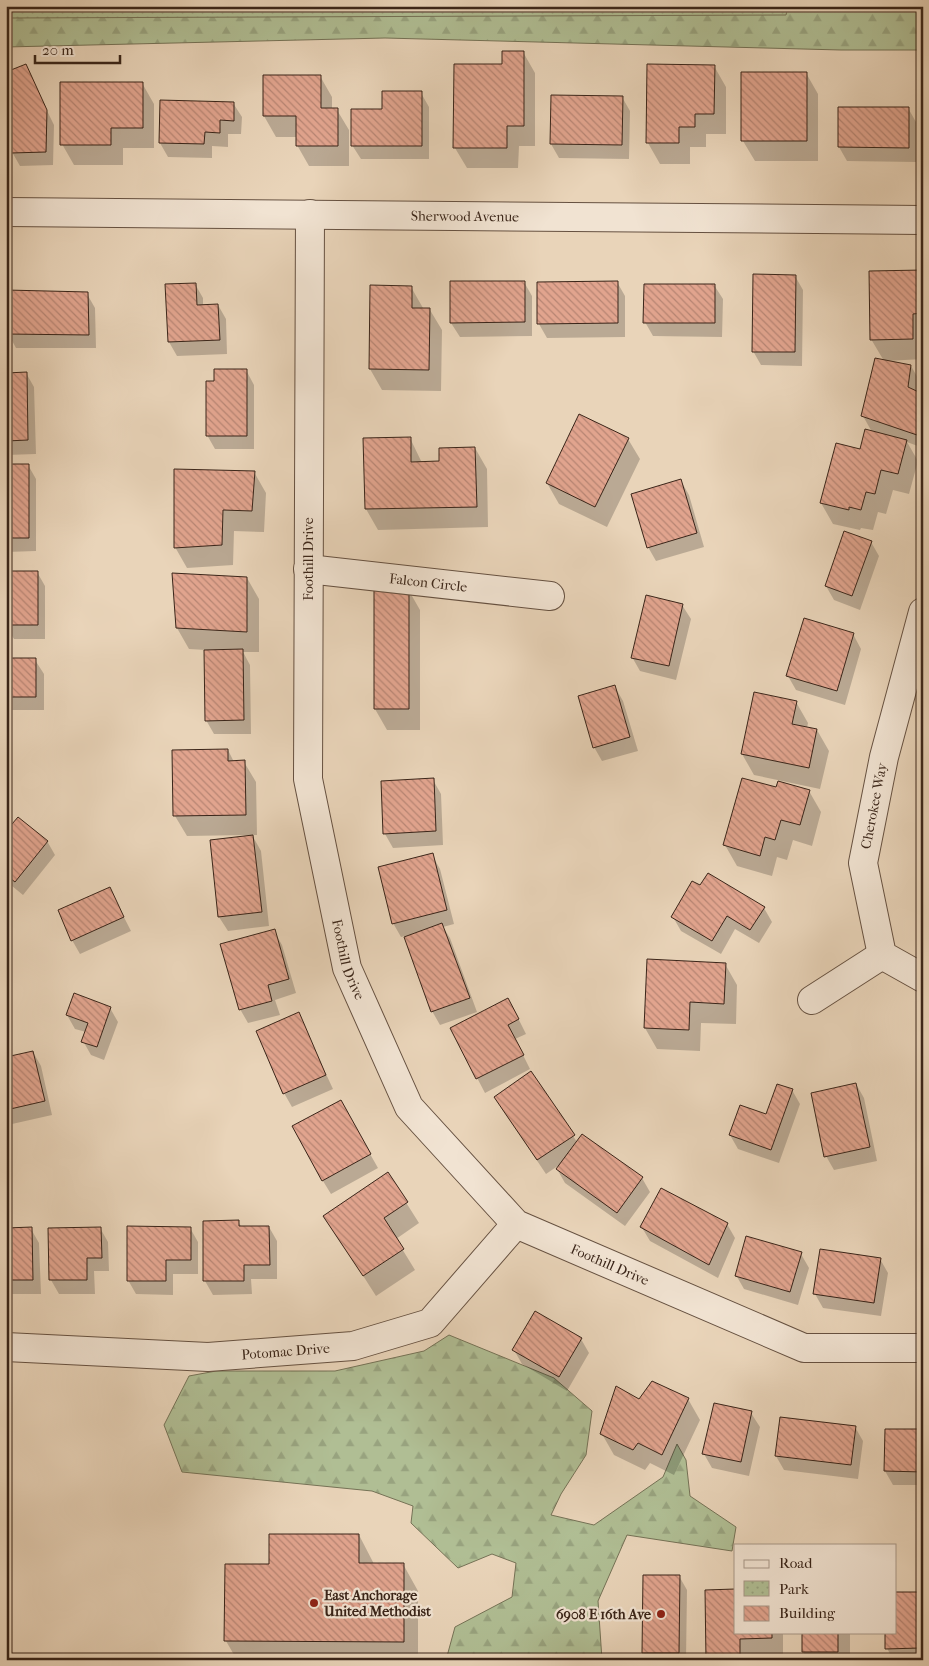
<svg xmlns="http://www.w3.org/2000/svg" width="929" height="1666" font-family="'IM FELL French Canon',serif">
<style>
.forest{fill:url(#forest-firs);stroke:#757256}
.park{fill:url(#park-dots);stroke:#757256}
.shadow{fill:#0003}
.building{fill:url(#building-back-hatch);stroke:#3a2519}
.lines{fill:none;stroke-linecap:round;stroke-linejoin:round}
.minor-casing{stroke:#665141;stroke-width:30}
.path{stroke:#3a2519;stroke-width:3;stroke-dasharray:4 2.5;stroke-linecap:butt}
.minor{stroke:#f1e3d2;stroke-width:28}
.poi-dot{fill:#8f2418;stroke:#f1e3d2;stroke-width:2}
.labels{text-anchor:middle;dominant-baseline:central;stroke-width:4.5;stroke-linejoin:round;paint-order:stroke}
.street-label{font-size:14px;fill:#3a2519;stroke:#f1e3d2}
.poi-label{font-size:14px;font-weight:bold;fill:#3a2519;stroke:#f1e3d2;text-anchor:start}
</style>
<defs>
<pattern id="forest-firs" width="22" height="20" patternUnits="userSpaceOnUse" patternTransform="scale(1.25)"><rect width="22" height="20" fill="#b0be94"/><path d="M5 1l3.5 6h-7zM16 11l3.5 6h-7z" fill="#98a37f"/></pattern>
<pattern id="park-dots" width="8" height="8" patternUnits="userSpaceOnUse" patternTransform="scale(1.25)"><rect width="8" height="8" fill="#b0be94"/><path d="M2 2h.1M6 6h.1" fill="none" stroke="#98a37f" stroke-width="1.8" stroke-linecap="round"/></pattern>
<pattern id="building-back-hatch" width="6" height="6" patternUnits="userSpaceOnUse" patternTransform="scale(1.25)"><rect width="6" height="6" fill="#e1a48e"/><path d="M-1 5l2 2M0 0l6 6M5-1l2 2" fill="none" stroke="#b78573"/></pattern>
</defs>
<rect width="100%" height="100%" fill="#e9d4b9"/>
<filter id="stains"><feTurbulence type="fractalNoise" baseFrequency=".004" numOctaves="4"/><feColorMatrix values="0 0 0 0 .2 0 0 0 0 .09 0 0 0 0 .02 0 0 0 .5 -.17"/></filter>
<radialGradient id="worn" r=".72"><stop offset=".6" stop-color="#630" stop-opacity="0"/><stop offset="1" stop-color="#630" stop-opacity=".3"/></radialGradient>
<!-- forest -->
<path class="forest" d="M6 6H923V50H841L385 38 6 47Z
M449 1335 554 1378 592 1411 586 1455 561 1494 551 1515 594 1525 663 1477 677 1444 686 1460 690 1496 736 1527 732 1551 627 1535 598 1601 602 1660H446L455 1627 512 1597 516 1563 492 1554 458 1568 411 1523 413 1506 372 1491 182 1472 164 1425 189 1376 216 1371H335L424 1351Z"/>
<!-- park -->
<path class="park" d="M6 6H788L786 15 6 18Z"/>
<!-- shadow -->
<path class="shadow" d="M523 52 535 73V146H519L518 168H467L455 148 503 66Z
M25 66 54 125 53 165 20 166 12 152Z
M714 66 726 87V134H706V147H690V164H660L648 143Z
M806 73 818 94V161H755L743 141Z
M264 76H320L332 97V110H337L349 130V166H309L297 145V137H276L264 116Z
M142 83 154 104V148H123V165H74L62 144Z
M421 93 429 107V159H361L352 145 383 111Z
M622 97 630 111 629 159 559 158 551 144Z
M233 103 242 117 241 134H228V147L212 146V158L168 157 160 143Z
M839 108H908L916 122V162L847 161 839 147Z
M923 271V359L886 361 911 366 919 380 916 392 923 395V448L907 442 918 461 909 494 893 490 886 514 878 512 873 530 861 528 860 530 833 524 821 503 861 451 872 432 863 416 884 361 871 339Z
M795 276 803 290 802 366 761 365 753 351Z
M524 282 532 296V336L460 337 451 323Z
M617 282 625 296V337L547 338 539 324 538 283Z
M195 284 203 298V306L218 305 226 319 227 354 177 356 169 342 167 285Z
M714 285 723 299 722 337 653 336 645 322Z
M411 287 423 308 430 310 442 330 441 391 382 390 370 369Z
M87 294 95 308 96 348H16L8 333Z
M246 370 254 385V449H215L207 435 216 382Z
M26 373 34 387 36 454 6 455V374Z
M410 438 422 463 441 462 475 448 487 469 488 527 378 530 366 509 364 439Z
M628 439 640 459 607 527 559 504 547 483Z
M6 465H28L36 479V551L6 552Z
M254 472 266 493 264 532 234 531 233 565 187 568 175 547Z
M681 481 689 495 704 547 656 561 648 547Z
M871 542 879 556 860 610 834 600 826 586Z
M6 572H37L45 586V639H14L6 626Z
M247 578 259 599V652H243L250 665 251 734H214L206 720V650L189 649 177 628Z
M375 589H408L420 610V730H387L375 709Z
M682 605 691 619 676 680 640 671 632 657Z
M853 634 861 649 845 705 796 690 788 676Z
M6 660H35L44 674V710H6Z
M615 687 623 701 638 751 602 761 594 747Z
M796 702 808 723 807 728 817 730 829 751 820 789 754 775 742 754Z
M228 750 234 762H244L256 782 257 835H252L261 851 269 926 228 931 219 917 211 841 248 837V835L187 836 175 816Z
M433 780 441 794 443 845 393 848 385 834Z
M777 789 809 791 821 812 812 846 793 840 787 860 777 857 772 876 737 866 725 845Z
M6 833 47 841 55 855 23 895 6 881Z
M432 855 440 869 454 924 443 927 450 938 477 1012 440 1025 432 1011 405 936 401 937 393 923Z
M701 887 764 908 772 922 759 943 735 929 721 954 681 931 673 917Z
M109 888 131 931 80 954 72 940Z
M274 931 282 945 296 993 275 1000 280 1015 248 1023 240 1009Z
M725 964 737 985 736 1024 701 1023 700 1051 657 1049 645 1028Z
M110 1008 118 1022 104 1060 91 1055 83 1041 86 1032 75 1029 67 1015Z
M298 1014 333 1089 292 1107 284 1093Z
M516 1014 526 1034 515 1039 530 1069 485 1093 451 1028Z
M33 1052 41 1066 52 1115 12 1124 6 1114V1058Z
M856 1084 864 1098 877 1161 834 1170 826 1156Z
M792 1090 800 1104 779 1163 738 1149 730 1135 766 1116Z
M495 1098 573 1136 577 1142 582 1135 642 1178 650 1192 625 1226 565 1183 557 1169 562 1163 546 1174Z
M340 1101 378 1168 331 1194 323 1181Z
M388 1174 419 1223 396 1239 415 1270 376 1296 325 1216Z
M238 1222 242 1227H269L277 1241V1279H251L252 1294 213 1295 205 1281Z
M727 1224 735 1238 718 1278 650 1241 641 1226Z
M100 1228 108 1242 109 1271H94L95 1294H59L51 1280Z
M190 1228 198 1242V1274H173V1295L136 1294 128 1280Z
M6 1229H31L39 1243 41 1294H6Z
M801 1254 809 1268 798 1305 744 1289 736 1275Z
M880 1259 888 1273 881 1316 823 1308 815 1294Z
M581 1339 589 1353 567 1391 522 1364 514 1350Z
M688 1399 700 1420 674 1475 650 1463 645 1470 614 1455 602 1434 639 1401Z
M751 1413 760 1427 749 1476 712 1468 704 1454Z
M855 1427 863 1441 858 1479 784 1470 776 1456Z
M886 1430 923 1431V1485H893L885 1471Z
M359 1535 374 1564H403L418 1591V1660H237L226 1641 271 1566Z
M679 1576 687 1590 686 1660H647L643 1652Z
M707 1591H735V1632H783V1659L707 1660Z
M923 1593V1660H893L887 1648Z
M803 1632H875V1634H850V1660H808L803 1652Z"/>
<!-- building -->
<path class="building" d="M502 51H524V126H507V148H453L454 64H502Z
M26 64 47 110 46 152 11 153 10 129 6 118V72Z
M647 64 715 65 714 114H695V127H679V143H646Z
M741 72H807V141H741Z
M263 75H321V108H338V146H296V116H263Z
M60 82H143V128H111V145H60Z
M382 91H422V146H351V109H382Z
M551 95 623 96 622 145 550 144Z
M160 100 234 102V121L220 120V133L205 132 204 144 159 143Z
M838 107H909V148L838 147Z
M923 270V313L913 314V339L870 340 869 271Z
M753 274 796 275 795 352H752Z
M450 281H525V322L450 323Z
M618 281V323L537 324V282Z
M196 283 197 305 218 304 220 340 168 342 165 284Z
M644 284H715V323H643Z
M370 285 412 286V308H430L429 370 369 369Z
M6 290 88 292 89 335 6 334Z
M875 358 911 365 908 387 923 394V412L917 435 861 416Z
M214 369H247V436H206V381H214Z
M27 372 28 440 6 441V373Z
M579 414 629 438 595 507 546 483Z
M865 429 907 440 898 474 881 470 875 494 866 492 861 510 849 507V510L820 503 836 443 860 449Z
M411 437V462L439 461V448L475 447 477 507 365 509 363 438Z
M6 464H29V538H6Z
M174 469 255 471 252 511 223 510 222 545 174 548Z
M681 479 697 533 647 548 631 494Z
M844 531 872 541 852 596 825 586Z
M6 571H38V625H6Z
M172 573 247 577V632L176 628Z
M374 588H409V709H374Z
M646 595 683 604 669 666 631 658Z
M804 618 854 633 837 691 786 676Z
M243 649 244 720 205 721 204 650Z
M6 658H36V697H6Z
M615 685 630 737 593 748 578 696Z
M754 692 797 701 792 724 817 729 809 768 741 754Z
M228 749V761L245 760 246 815 173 816 172 750Z
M434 778 436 831 383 834 381 781Z
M742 778 776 787 778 781 810 790 800 825 781 820 775 840 765 837 760 856 723 845Z
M18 817 48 841 15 882 6 875V831Z
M253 835 262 912 218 917 210 840Z
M433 853 447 910 392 924 378 867Z
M708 873 765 907 750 930 727 916 712 941 671 917 692 881 700 885Z
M110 887 124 917 71 941 58 910Z
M442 923 470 998 431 1012 404 937Z
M275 929 289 979 268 985 272 1001 239 1010 220 944Z
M647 959 726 963 724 1004 690 1002 689 1030 644 1028Z
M74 993 111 1007 97 1047 81 1042 88 1023 66 1015Z
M508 998 519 1019 508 1025 524 1055 476 1079 450 1028Z
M299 1012 326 1075 283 1094 256 1031Z
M33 1051 45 1101 6 1110V1057Z
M531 1071 575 1135 537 1160 494 1097Z
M856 1083 870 1147 824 1157 811 1093Z
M777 1084 793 1089 771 1150 729 1135 740 1105 766 1114Z
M341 1100 371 1154 322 1181 292 1126Z
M582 1134 643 1177 617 1213 556 1169Z
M388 1172 408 1202 384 1218 404 1249 363 1276 323 1216Z
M661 1188 728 1223 709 1265 640 1227Z
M239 1220V1226H269L270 1265H244V1281H203V1221Z
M127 1226 191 1227V1260H166V1281H127Z
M32 1227 33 1280H6V1228Z
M101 1227 102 1258H87V1280H49L48 1228Z
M746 1236 802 1252 790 1292 735 1276Z
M820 1249 881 1258 874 1303 813 1294Z
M923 1274V1316H921L920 1275Z
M535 1311 582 1338 559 1377 512 1350Z
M652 1381 689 1398 662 1455 638 1443 633 1450 600 1434 616 1386 639 1399Z
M714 1403 752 1411 741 1462 702 1454Z
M780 1417 856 1426 851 1465 775 1456Z
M885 1429H923V1472L884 1471Z
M269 1534H359V1563H404V1642L224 1641 225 1564H269Z
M643 1575H680L679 1653H642Z
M735 1589V1632H772V1638L740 1639V1660H706L705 1590Z
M895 1592H923L920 1648 885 1649V1632H895Z
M802 1632H838V1652H802Z"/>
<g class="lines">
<defs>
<g id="minor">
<path id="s1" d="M6 212 923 220"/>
<path id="s2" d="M310 214 308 779 347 968 409 1107 516 1224 804 1348H923"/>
<path id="s3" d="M308 569 550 596"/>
<path d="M923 612 884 757 863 863 882 955 923 978"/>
<path d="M812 1000 882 955"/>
<path id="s4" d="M6 1347 208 1357 353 1346 430 1323 516 1224"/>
</g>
</defs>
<!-- minor casing -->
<use href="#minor" class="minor-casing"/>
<!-- path -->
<path class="path" d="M6 10 15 6"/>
<!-- minor -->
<use href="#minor" class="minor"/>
</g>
<!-- markers -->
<g class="poi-dot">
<circle cx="314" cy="1603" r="5"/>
<circle cx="661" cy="1614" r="5"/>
</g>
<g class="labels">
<!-- street labels -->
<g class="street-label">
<text stroke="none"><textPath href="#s1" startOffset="459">Sherwood Avenue</textPath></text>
<text transform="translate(308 559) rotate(-90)">Foothill Drive</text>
<text stroke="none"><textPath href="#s3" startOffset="121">Falcon Circle</textPath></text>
<text transform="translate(874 806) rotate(-79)">Cherokee Way</text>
<text stroke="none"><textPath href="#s2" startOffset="750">Foothill Drive</textPath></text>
<text stroke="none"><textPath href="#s2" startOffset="1171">Foothill Drive</textPath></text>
<text stroke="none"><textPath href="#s4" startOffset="280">Potomac Drive</textPath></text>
</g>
<!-- poi labels -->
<g class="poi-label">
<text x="324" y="1595">East Anchorage<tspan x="324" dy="16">United Methodist</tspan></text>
<text x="651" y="1614" text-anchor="end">6908 E 16th Ave</text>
</g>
</g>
<!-- margin -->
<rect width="929" height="1666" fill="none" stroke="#e9d4b9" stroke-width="25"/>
<rect x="8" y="8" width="914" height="1651" fill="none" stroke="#3a2519" stroke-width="2.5"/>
<rect x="12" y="12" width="904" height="1641" fill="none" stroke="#3a2519"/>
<!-- legend -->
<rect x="734" y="1544" width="162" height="90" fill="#f1e3d2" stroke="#a89788"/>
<rect x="744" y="1560" width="25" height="8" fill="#f1e3d2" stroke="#a89788"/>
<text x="779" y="1568" font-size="15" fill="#3a2519">Road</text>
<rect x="744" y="1581" width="25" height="15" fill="url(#park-dots)" stroke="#a89788"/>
<text x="779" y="1594" font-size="15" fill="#3a2519">Park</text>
<rect x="744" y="1606" width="25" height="15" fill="url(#building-back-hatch)" stroke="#a89788"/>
<text x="779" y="1618" font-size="15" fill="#3a2519">Building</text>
<!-- scale -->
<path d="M35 55v8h85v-8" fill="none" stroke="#3a2519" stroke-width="2.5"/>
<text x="42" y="55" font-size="15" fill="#3a2519" stroke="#f1e3d2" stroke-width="4" paint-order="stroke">20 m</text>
<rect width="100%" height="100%" filter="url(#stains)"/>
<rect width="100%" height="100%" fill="url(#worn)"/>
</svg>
